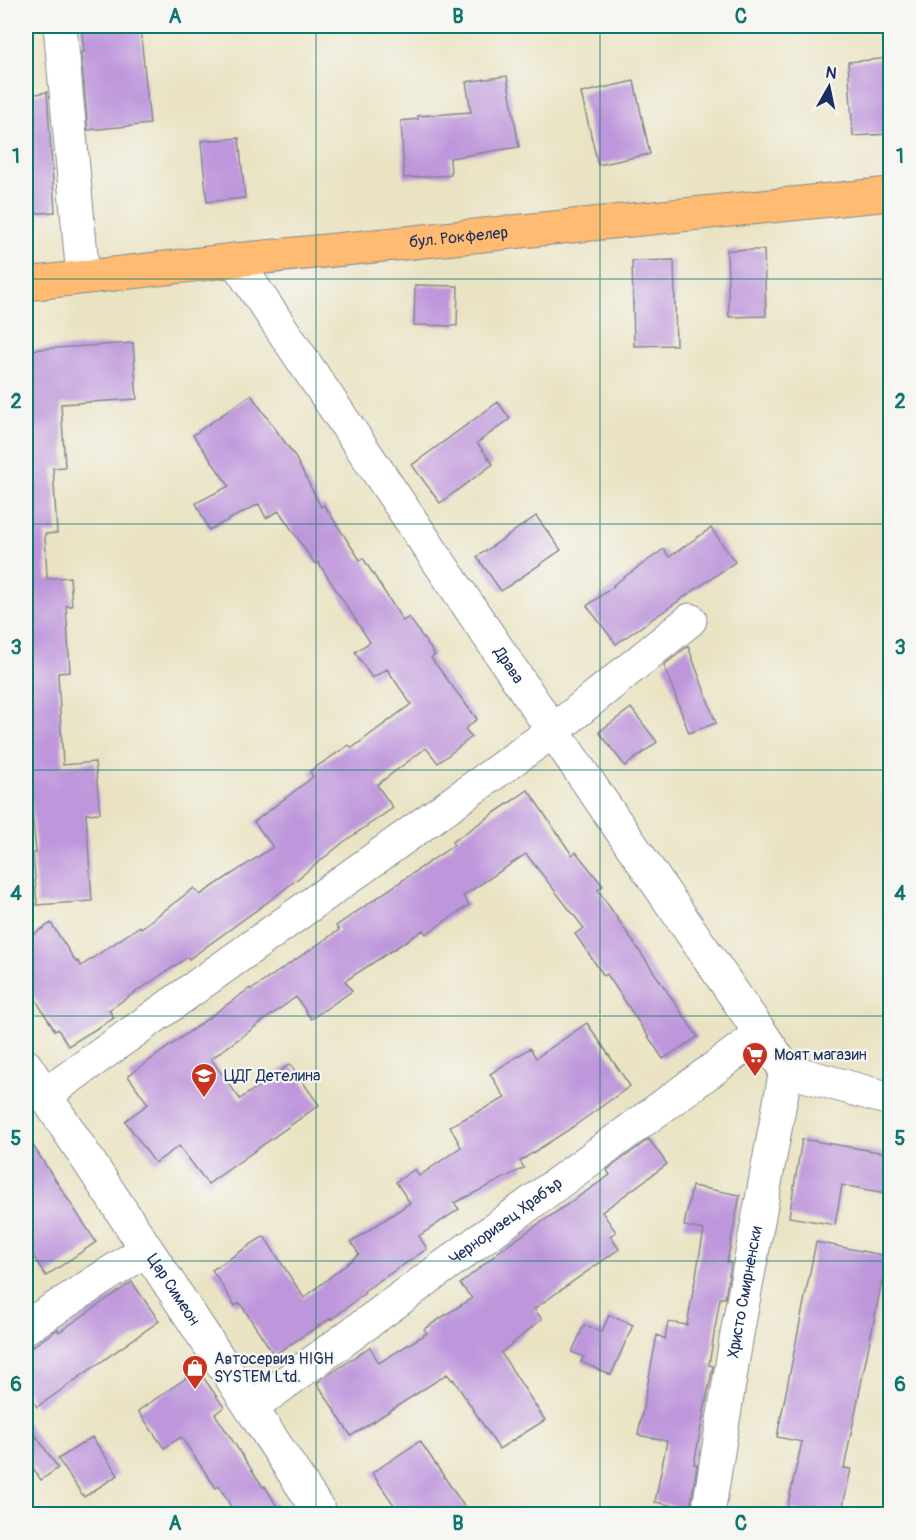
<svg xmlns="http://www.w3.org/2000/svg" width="916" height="1540" font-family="Pangolin,sans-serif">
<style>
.building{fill:#be96db}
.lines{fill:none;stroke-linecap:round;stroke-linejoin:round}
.minor-casing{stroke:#828990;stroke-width:35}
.major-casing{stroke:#828990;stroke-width:35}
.minor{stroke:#fff;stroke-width:33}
.major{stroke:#ffbb71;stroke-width:33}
.grid{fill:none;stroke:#0f766e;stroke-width:1.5;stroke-opacity:0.55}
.labels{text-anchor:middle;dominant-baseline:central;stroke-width:4.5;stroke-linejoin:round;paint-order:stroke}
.street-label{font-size:16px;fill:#1b2f5e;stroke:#f6f6f2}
.poi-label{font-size:16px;fill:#1b2f5e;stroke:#f6f6f2;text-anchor:start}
.neatline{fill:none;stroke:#0f766e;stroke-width:2}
.grid-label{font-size:20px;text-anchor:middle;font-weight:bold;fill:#0f766e}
</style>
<rect width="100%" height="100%" fill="#f6f6f2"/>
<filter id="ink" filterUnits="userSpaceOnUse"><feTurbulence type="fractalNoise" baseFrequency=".0167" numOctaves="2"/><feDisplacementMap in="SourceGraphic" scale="12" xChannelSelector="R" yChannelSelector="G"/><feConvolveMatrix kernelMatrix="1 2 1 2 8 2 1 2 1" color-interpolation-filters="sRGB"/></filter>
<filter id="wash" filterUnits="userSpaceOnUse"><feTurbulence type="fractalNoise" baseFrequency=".008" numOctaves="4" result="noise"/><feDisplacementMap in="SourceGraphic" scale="24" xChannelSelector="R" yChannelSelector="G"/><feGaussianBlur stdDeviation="1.35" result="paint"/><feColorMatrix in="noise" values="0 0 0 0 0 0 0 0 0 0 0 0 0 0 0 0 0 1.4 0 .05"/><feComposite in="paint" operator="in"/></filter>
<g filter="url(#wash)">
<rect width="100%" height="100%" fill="#eae3c3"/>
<g id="blocks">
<!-- building -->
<path class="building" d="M81 26H140L150 124 88 130 81 52H84Z
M891 58V134L853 136 848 62Z
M507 76 519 147 450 158 451 175 404 178 401 121 418 119V116L471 112 466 82Z
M634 81 650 154 598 165 581 93Z
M47 92 55 212 26 214V96Z
M239 138 245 198 207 202 201 141Z
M727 250H764L766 316 729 317Z
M674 260 676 345 634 346 632 261Z
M415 285 458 286 457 326 414 325Z
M133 343 137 399 61 404 65 467 53 468 57 533 45 534 47 579 70 577 72 606H66L70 672 58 673 63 765 95 762 100 813 86 814 92 901 37 905 33 853H36L26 745V350Z
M251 395 294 455 321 507 324 505 360 560 363 558 403 621 409 617 435 655 431 658 477 719 465 729 472 737 438 763 426 748 377 785 393 808 345 841 276 896 189 959 188 957 109 1010 114 1018 68 1046 58 1029 55 1031 26 984V939L51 923 76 962 78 961 81 966 140 926 141 928 194 888 200 895 273 847 254 822 313 777 310 771 349 745 352 748 411 704 387 669 372 678 355 652 370 642 318 562 315 564 279 511 266 518 259 504 209 530 196 503 229 486 193 435Z
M498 402 510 419 477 443 493 464 440 503 412 465Z
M536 516 561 550 501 591 477 557Z
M711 528 735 562 616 644 587 606 614 586 613 585 664 549 669 557Z
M688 646 716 723 689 733 664 665Z
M631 708 657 742 625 766 599 732Z
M528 790 572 855 576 852 603 886 598 890 698 1037 663 1059 607 974 604 976 575 934 584 928 526 854 463 896 469 905 426 934 423 930 345 981 352 991 311 1019 296 997 211 1059 240 1099 290 1064 319 1105 208 1184 179 1146 155 1163 125 1121 148 1104 128 1076 250 988 251 990 339 930 336 926 454 845 452 842Z
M587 1023 630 1086 570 1129 520 1161 524 1168 454 1203 459 1209 419 1236 427 1249 364 1291 365 1293 332 1319 331 1318 274 1355 240 1303 235 1306 212 1270 264 1236 304 1298 359 1254 351 1242 410 1203 396 1182 415 1169 419 1176 461 1147 450 1126 505 1098 490 1074 530 1048 536 1058Z
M26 1135 96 1242 46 1276 26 1245Z
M649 1139 667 1164 602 1212 616 1232 610 1236 619 1249 534 1309 542 1319 501 1353 545 1420 499 1449 453 1379 452 1380 447 1374 351 1436 317 1383 370 1347 379 1363 427 1333 424 1329 472 1298 460 1284 501 1250 610 1175 607 1170Z
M802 1139 891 1154V1194L842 1185 835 1225 789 1217Z
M692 1186 740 1195 727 1262 731 1263 725 1298H720L709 1365 713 1366 694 1464 697 1465 690 1509 655 1502 667 1441 638 1435 657 1335 665 1339 668 1322 687 1325 704 1230 684 1226Z
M816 1242 887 1256 844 1468 851 1469 841 1515H815L787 1508 802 1442 777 1437Z
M132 1282 159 1321 37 1407 26 1390V1351L58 1329 59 1332Z
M609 1315 633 1325 611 1375 581 1362 584 1357 572 1352 584 1325 602 1332Z
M198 1370 224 1407 215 1414 263 1487 265 1486 282 1515H236L219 1486 216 1488 181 1437 164 1448 138 1411Z
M26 1421 58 1468 41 1480 26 1457Z
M92 1437 118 1475 84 1497 58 1459Z
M420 1441 470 1515H401L372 1473Z"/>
</g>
</g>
<g filter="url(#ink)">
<use href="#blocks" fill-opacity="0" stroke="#828990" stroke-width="1.5"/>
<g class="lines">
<defs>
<g id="minor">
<path d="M60 26 83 277"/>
<path id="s1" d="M235 260 553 731 786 1070"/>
<path id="s2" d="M26 1066 321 1514"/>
<path d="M786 1070 890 1099"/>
<path d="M45 1095 553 731 690 620"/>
<path d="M26 1327 146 1250"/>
<path id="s3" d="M251 1408 761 1034"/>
<path id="s4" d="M708 1514 737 1334 786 1070"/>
</g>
<g id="major">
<path id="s5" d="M26 284 235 260 890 194"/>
</g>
</defs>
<!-- minor casing -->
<use href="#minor" class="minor-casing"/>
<!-- major casing -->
<use href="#major" class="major-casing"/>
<!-- minor -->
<use href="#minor" class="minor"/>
<!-- major -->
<use href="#major" class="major"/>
</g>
</g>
<!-- grid -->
<path class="grid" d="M316 26V1514M600 26V1514M26 279H890M26 524H890M26 770H890M26 1016H890M26 1261H890"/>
<!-- icons -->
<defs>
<symbol id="supermarket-pin" viewBox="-11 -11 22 30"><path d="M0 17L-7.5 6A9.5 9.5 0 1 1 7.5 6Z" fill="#c8321e" stroke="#f6f6f2"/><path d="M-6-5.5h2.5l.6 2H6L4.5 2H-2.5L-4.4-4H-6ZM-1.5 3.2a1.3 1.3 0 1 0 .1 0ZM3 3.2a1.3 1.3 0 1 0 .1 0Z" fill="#fff"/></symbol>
<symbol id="school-pin" viewBox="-11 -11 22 30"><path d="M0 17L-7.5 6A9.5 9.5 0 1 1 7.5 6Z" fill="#c8321e" stroke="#f6f6f2"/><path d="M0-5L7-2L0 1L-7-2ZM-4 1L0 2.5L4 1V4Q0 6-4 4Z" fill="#fff"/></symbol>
<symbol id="shop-pin" viewBox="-11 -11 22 30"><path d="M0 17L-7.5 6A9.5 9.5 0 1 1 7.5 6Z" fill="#c8321e" stroke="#f6f6f2"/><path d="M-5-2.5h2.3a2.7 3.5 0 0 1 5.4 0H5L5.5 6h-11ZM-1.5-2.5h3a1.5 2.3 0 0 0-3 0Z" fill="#fff"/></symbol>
</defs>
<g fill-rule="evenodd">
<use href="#supermarket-pin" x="740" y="1040" width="30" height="40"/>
<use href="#school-pin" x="189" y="1061" width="30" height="40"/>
<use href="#shop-pin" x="180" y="1353" width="30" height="40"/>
</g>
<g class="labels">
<!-- street labels -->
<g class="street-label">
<text stroke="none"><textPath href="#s5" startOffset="435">бул. Рокфелер</textPath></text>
<text stroke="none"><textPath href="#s1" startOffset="489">Драва</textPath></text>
<text stroke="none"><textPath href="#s3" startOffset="316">Черноризец Храбър</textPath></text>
<text stroke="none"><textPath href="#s2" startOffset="268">Цар Симеон</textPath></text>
<text stroke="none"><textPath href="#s4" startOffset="225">Христо Смирненски</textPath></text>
</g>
<!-- poi labels -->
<g class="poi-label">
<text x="774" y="1055">Моят магазин</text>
<text x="224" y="1076">ЦДГ Детелина</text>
<text x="214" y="1359">Автосервиз HIGH<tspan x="214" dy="18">SYSTEM Ltd.</tspan></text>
</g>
</g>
<!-- margin -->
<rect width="916" height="1540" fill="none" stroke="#f6f6f2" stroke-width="66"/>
<!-- north arrow -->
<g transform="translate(829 87) rotate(9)" stroke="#f6f6f2" stroke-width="4.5" paint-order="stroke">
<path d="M0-4.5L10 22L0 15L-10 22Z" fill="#1b2f5e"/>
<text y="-9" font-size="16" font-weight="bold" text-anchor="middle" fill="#1b2f5e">N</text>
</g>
<rect x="33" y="33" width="850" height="1474" class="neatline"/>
<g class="grid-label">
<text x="175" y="23">A</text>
<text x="458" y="23">B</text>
<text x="741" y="23">C</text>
<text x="16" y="163">1</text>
<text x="900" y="163">1</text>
<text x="16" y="408">2</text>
<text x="900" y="408">2</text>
<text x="16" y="654">3</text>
<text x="900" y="654">3</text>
<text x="16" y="900">4</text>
<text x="900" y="900">4</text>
<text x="16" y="1145">5</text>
<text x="900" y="1145">5</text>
<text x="16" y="1391">6</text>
<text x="900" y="1391">6</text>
<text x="175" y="1530">A</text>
<text x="458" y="1530">B</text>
<text x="741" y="1530">C</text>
</g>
</svg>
